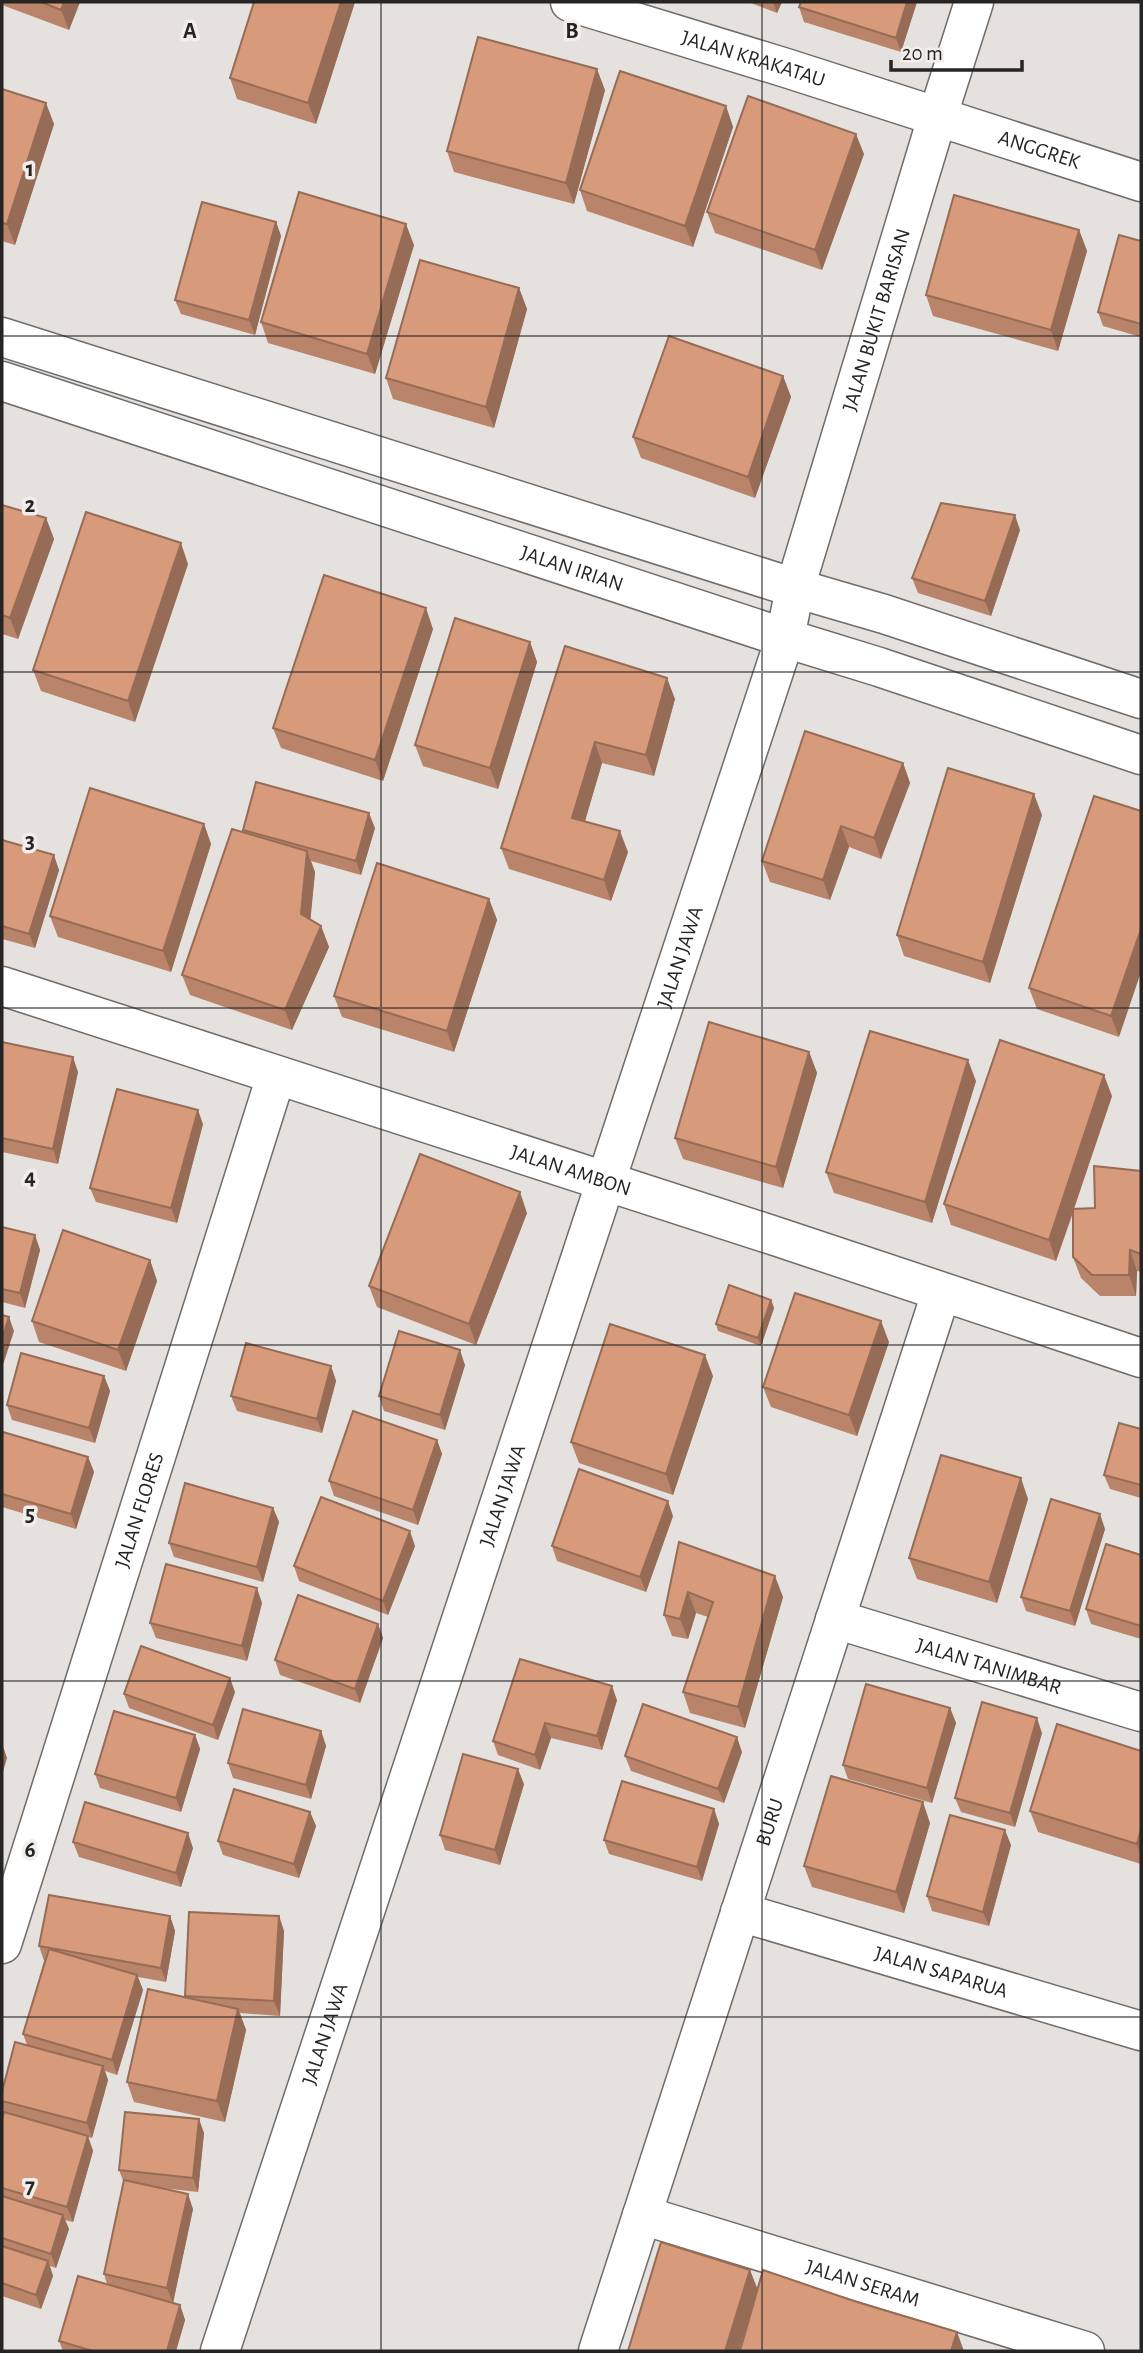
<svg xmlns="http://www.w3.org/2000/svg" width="1143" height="2353" font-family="'Alegreya Sans',sans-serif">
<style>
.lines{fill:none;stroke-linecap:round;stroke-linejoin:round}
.minor-casing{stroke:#6f6c6a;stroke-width:41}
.minor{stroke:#fff;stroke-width:38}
.wall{fill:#b9846a}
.shaded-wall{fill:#966c56}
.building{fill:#d79a7b;stroke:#966c56;stroke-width:2}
.grid{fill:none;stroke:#262524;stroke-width:2;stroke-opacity:0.55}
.labels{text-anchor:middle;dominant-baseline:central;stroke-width:7;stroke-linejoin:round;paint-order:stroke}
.street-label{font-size:21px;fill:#262524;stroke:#f1eeec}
.grid-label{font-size:23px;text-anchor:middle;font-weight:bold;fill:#262524;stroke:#f1eeec;stroke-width:7;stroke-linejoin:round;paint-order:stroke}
</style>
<rect width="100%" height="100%" fill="#e4e1df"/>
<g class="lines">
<defs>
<g id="minor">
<path id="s1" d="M570 2 786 68 1141 182"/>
<path d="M2 337 795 588 884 614 1141 699"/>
<path id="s2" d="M2 381 785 638 879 667 1141 755"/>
<path id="s3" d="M2 986 778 1237 1141 1358"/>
<path id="s4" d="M835 1619 1141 1712"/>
<path id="s5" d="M740 1912 1141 2031"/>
<path id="s6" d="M2 1944 276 1076"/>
<path id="s7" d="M642 2215 1085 2351"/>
<path id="s8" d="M220 2351 785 638 795 588 937 118 974 2"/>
<path id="s9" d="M598 2351 941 1293"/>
</g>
</defs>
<!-- minor casing -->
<use href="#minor" class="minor-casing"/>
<!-- minor -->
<use href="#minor" class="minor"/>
</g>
<!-- wall -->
<path class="wall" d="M2 2H80L69 30 2 5Z
M254 2H355L316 124 237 99 230 78Z
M748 2H782L777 13Z
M801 2H917L901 52 804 22 799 7Z
M2 89 54 124 15 245 2 241Z
M605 90 574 204 454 172 447 151Z
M726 106 733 127 693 247 587 211 580 190Z
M864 154 822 270 715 233 707 212Z
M276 222 281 236 255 335 181 314 175 300Z
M1079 230 1087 251 1058 351 933 316 926 295Z
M1141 241V337L1103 326 1098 312Z
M414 245 375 374 268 343 261 322Z
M519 288 527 309 494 428 393 399 386 378Z
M783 376 791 397 755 498 641 458 633 437Z
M2 505 46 518 54 539 18 639 2 634Z
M1020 530 991 616 918 593 912 578Z
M188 564 135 722 41 691 33 670Z
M433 629 383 781 281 748 273 728Z
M530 642 537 662 498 789 423 766 415 745Z
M565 646 675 699 654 776 602 763 585 821 628 852 611 901 509 869 501 848Z
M903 763 910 783 881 859 849 847 830 900 770 882 762 861Z
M1094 796 1119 1037 1037 1009 1029 988Z
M1042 815 990 983 904 956 897 935Z
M204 824 211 844 171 972 58 937 50 916Z
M375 828 361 875 311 861 315 872 310 919 321 926 329 947 292 1030 190 995 182 975 244 833 243 830Z
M2 840 59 870 35 948 2 939Z
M489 899 497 920 454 1052 342 1017 334 996Z
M2 1042 78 1072 58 1164 2 1152Z
M809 1052 817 1073 783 1188 683 1159 675 1138Z
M976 1081 932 1223 834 1193 826 1172Z
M1112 1096 1074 1209 1095 1208 1141 1171V1272L1137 1271 1136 1296H1100L1081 1278 1073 1257V1213L1056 1261 951 1225 944 1204Z
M203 1124 177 1223 96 1202 90 1188Z
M527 1213 476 1345 377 1307 369 1286Z
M2 1227 35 1235 40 1250 25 1308 2 1302Z
M150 1260 157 1281 126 1371 39 1342 32 1321Z
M771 1300 774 1308 761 1346 718 1331 716 1324Z
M889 1342 857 1436 771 1407 763 1387Z
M465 1365 445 1430 384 1411 379 1396Z
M331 1366 336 1381 322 1433 237 1411 231 1396Z
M104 1376 110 1391 95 1443 12 1420 7 1405Z
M713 1376 673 1495 579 1463 571 1442Z
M1141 1429V1498L1110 1489 1104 1475Z
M2 1436 88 1457 94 1472 76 1529 2 1507Z
M437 1440 442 1454 418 1525 334 1496 329 1481Z
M1028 1499 997 1603 917 1579 909 1558Z
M273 1508 279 1522 263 1582 174 1557 169 1543Z
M673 1516 646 1592 557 1561 552 1546Z
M1105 1529 1075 1626 1026 1611 1021 1597Z
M679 1542 783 1597 745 1728 690 1713 683 1692 708 1617 696 1613 688 1639 672 1636 664 1615Z
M415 1546 388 1615 299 1581 294 1566Z
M1141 1555V1639L1091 1624 1086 1609Z
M262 1603 247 1661 156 1638 150 1623Z
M378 1624 383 1638 360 1703 280 1675 275 1660Z
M520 1659 617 1700 602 1750 551 1738 540 1770 498 1755 493 1741Z
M235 1692 218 1740 129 1708 124 1694Z
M950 1708 956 1723 932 1803 848 1779 843 1765Z
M321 1731 326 1746 311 1799 233 1778 228 1763Z
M1042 1733 1015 1827 961 1812 955 1798Z
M195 1735 200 1749 181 1812 100 1788 95 1774Z
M1141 1751V1864L1038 1832 1030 1811Z
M742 1752 724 1803 631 1771 625 1756Z
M524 1784 500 1865 445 1850 440 1835Z
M714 1809 719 1824 702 1881 609 1854 604 1840Z
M310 1812 316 1826 299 1878 223 1855 218 1841Z
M930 1823 904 1913 812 1887 804 1866Z
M73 1842 193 1848 181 1887 79 1857Z
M1011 1845 989 1926 932 1911 927 1896Z
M170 1916 175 1931 166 1982 138 1977 143 1990 117 2075 105 2071 108 2080 92 2138 88 2137 93 2151 73 2222 65 2220 69 2229 56 2268 50 2266 53 2276 41 2309 2 2296V2120L4 2112 2 2106V2092L27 2045 23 2034 44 1961 39 1946Z
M279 1916 284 1931 280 2016 240 2013 246 2030 225 2122 134 2102 127 2082 185 1997V1996Z
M204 2133 198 2192 161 2188 193 2209 173 2303 180 2305 185 2320 176 2351H63L59 2341 107 2284 104 2274 124 2183 119 2170Z"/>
<!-- shaded-wall -->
<path class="shaded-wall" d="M64 2H80L69 30 61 10Z
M341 2H355L316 124 308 103Z
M773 2H782L777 13Z
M907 2H917L901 52 896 38Z
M597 69 605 90 574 204 566 183Z
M46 103 54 124 15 245 7 224Z
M726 106 733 127 693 247 685 226Z
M856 134 864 154 822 270 815 250Z
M276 222 281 236 255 335 249 320Z
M406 224 414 245 375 374 367 354Z
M1079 230 1087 251 1058 351 1051 330Z
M519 288 527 309 494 428 486 407Z
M783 376 791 397 755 498 748 477Z
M1015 515 1020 530 991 616 985 601Z
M46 518 54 539 18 639 10 618Z
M181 543 188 564 135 722 128 701Z
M426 608 433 629 383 781 375 760Z
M530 642 537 662 498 789 490 768Z
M667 678 675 699 654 776 646 755Z
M595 742 602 763 580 838 572 818Z
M903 763 910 783 881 859 874 838Z
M1034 794 1042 815 990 983 983 962Z
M369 813 375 828 361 875 356 861Z
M204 824 211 844 171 972 163 951Z
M841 826 849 847 830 900 823 880Z
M620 831 628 852 611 901 604 880Z
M307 851 315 872 309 935 301 914Z
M54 855 59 870 35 948 29 934Z
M489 899 497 920 454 1052 447 1031Z
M321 926 329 947 292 1030 285 1010Z
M1141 929V972L1119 1037 1111 1016Z
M809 1052 817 1073 783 1188 776 1167Z
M73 1057 78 1072 58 1164 53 1149Z
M968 1060 976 1081 932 1223 925 1202Z
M1104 1075 1112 1096 1056 1261 1049 1240Z
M198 1110 203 1124 177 1223 171 1208Z
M520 1192 527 1213 476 1345 469 1324Z
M35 1235 40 1250 25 1308 20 1293Z
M1130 1250 1137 1271 1136 1296 1129 1275Z
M150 1260 157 1281 126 1371 118 1350Z
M771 1300 774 1308 761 1346 758 1338Z
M9 1317 14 1331 2 1368V1338Z
M881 1321 889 1342 857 1436 849 1415Z
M460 1350 465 1365 445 1430 440 1415Z
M705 1355 713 1376 673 1495 666 1474Z
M331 1366 336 1381 322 1433 317 1419Z
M104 1376 110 1391 95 1443 89 1428Z
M437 1440 442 1454 418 1525 413 1510Z
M88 1457 94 1472 76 1529 71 1514Z
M1021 1478 1028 1499 997 1603 989 1582Z
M668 1501 673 1516 646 1592 640 1577Z
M273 1508 279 1522 263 1582 257 1567Z
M1100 1514 1105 1529 1075 1626 1070 1611Z
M410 1531 415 1546 388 1615 383 1601Z
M775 1576 783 1597 745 1728 738 1707Z
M257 1588 262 1603 247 1661 242 1646Z
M688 1592 696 1613 688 1639 680 1619Z
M378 1624 383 1638 360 1703 355 1689Z
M230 1678 235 1692 218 1740 213 1725Z
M612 1686 617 1700 602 1750 597 1736Z
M950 1708 956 1723 932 1803 927 1788Z
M1037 1718 1042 1733 1015 1827 1010 1813Z
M545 1723 551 1738 540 1770 535 1755Z
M321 1731 326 1746 311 1799 306 1785Z
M195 1735 200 1749 181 1812 176 1798Z
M737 1737 742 1752 724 1803 718 1789Z
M2 1743 7 1758 2 1775Z
M518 1769 524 1784 500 1865 495 1850Z
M923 1802 930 1823 904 1913 896 1892Z
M714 1809 719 1824 702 1881 697 1867Z
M310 1812 316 1826 299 1878 294 1864Z
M1141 1829V1857L1137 1844Z
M1005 1830 1011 1845 989 1926 983 1912Z
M188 1833 193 1848 181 1887 176 1873Z
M170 1916 175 1931 166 1982 161 1968Z
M279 1916 284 1931 280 2016 274 2001Z
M137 1975 143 1990 117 2075 112 2060Z
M238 2009 246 2030 225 2122 217 2101Z
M103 2066 108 2080 92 2138 87 2123Z
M199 2119 204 2133 198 2192 193 2178Z
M88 2136 93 2151 73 2222 67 2207Z
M188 2194 193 2209 173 2303 167 2288Z
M63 2215 69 2229 56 2268 51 2254Z
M48 2261 53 2276 41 2309 36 2295Z
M750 2270 758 2290 739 2351H725Z
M180 2305 185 2320 176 2351H167Z
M957 2332 964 2351H951Z"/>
<!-- building -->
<path class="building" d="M41 2H64L61 10Z
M254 2H341L308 103 230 78Z
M801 2H907L896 38 799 7Z
M478 37 597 69 566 183 447 151Z
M620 71 726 106 685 226 580 190Z
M2 89 46 103 7 224 2 223Z
M748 96 856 134 815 250 707 212Z
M299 192 406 224 367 354 261 322Z
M954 195 1079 230 1051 330 926 295Z
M202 202 276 222 249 320 175 300Z
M1119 235 1141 241V324L1098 312Z
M420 260 519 288 486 407 386 378Z
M669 336 783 376 748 477 633 437Z
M941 503 1015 515 985 601 912 578Z
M2 505 46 518 10 618 2 615Z
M86 512 181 543 128 701 33 670Z
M324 575 426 608 375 760 273 728Z
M455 618 530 642 490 768 415 745Z
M565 646 667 678 646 755 595 742 572 818 620 831 604 880 501 848Z
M805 731 903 763 874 838 841 826 823 880 762 861Z
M948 768 1034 794 983 962 897 935Z
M256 782 369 813 356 861 243 830Z
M90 788 204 824 163 951 50 916Z
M1094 796 1141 811V929L1111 1016 1029 988Z
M232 829 307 851 301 914 321 926 285 1010 182 975Z
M2 840 54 855 29 934 2 926Z
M377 863 489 899 447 1031 334 996Z
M709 1022 809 1052 776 1167 675 1138Z
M870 1031 968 1060 925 1202 826 1172Z
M1000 1040 1104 1075 1049 1240 944 1204Z
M2 1042 73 1057 53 1149 2 1138Z
M117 1089 198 1110 171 1208 90 1188Z
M420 1154 520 1192 469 1324 369 1286Z
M1094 1166 1141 1171V1254L1130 1250 1129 1275H1092L1073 1257V1209L1095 1208Z
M2 1227 35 1235 20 1293 2 1289Z
M63 1230 150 1260 118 1350 32 1321Z
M729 1285 771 1300 758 1338 716 1324Z
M795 1293 881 1321 849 1415 763 1387Z
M2 1315 9 1317 2 1338Z
M610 1324 705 1355 666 1474 571 1442Z
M399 1331 460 1350 440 1415 379 1396Z
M246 1343 331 1366 317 1419 231 1396Z
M21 1353 104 1376 89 1428 7 1405Z
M353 1411 437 1440 413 1510 329 1481Z
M1119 1423 1141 1429V1485L1104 1475Z
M3 1432 88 1457 71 1514 2 1494V1436Z
M941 1455 1021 1478 989 1582 909 1558Z
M579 1469 668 1501 640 1577 552 1546Z
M185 1483 273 1508 257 1567 169 1543Z
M321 1497 410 1531 383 1601 294 1566Z
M1051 1499 1100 1514 1070 1611 1021 1597Z
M679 1542 775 1576 738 1707 683 1692 713 1602 688 1592 680 1619 664 1615Z
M1106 1544 1141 1555V1626L1086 1609Z
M166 1564 257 1588 242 1646 150 1623Z
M298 1595 378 1624 355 1689 275 1660Z
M141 1646 230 1678 213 1725 124 1694Z
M520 1659 612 1686 597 1736 545 1723 535 1755 493 1741Z
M866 1684 950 1708 927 1788 843 1765Z
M982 1702 1037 1718 1010 1813 955 1798Z
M643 1704 737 1737 718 1789 625 1756Z
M243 1709 321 1731 306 1785 228 1763Z
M114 1711 195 1735 176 1798 95 1774Z
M1057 1724 1141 1751V1829L1137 1844 1030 1811Z
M463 1754 518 1769 495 1850 440 1835Z
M831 1776 923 1802 896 1892 804 1866Z
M622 1781 714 1809 697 1867 604 1840Z
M234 1789 310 1812 294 1864 218 1841Z
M85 1802 188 1833 176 1873 73 1842Z
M950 1815 1005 1830 983 1912 927 1896Z
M49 1895 170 1916 161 1968 39 1946Z
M189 1912 279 1916 274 2001 185 1996Z
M49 1949 137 1975 112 2060 23 2034Z
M148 1989 238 2009 217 2101 127 2082Z
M15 2042 103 2066 87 2123 2 2101V2092Z
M4 2112 88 2136 67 2207 2 2188V2120Z
M125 2112 199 2119 193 2178 119 2170Z
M124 2180 188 2194 167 2288 104 2274Z
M2 2196 63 2215 51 2254 2 2238Z
M661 2242 750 2270 725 2351H628Z
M2 2246 48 2261 36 2295 2 2283Z
M763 2270 857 2302 957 2332 951 2351H740Z
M78 2276 180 2305 167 2351H93L59 2341Z"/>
<!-- grid -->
<path class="grid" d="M381 2V2351M762 2V2351M2 336H1141M2 672H1141M2 1008H1141M2 1345H1141M2 1681H1141M2 2017H1141"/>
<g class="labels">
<!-- street labels -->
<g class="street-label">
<text stroke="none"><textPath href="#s1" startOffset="192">JALAN KRAKATAU</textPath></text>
<text stroke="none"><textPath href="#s1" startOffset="492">ANGGREK</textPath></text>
<text stroke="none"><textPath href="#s8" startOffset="2135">JALAN BUKIT BARISAN</textPath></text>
<text stroke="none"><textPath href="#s2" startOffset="600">JALAN IRIAN</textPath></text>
<text stroke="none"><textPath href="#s8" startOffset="1468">JALAN JAWA</textPath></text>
<text stroke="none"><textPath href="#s3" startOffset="598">JALAN AMBON</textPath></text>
<text stroke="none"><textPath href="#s8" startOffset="901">JALAN JAWA</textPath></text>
<text stroke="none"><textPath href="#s6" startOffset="455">JALAN FLORES</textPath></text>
<text stroke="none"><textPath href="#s4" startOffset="161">JALAN TANIMBAR</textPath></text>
<text stroke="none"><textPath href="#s9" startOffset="556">BURU</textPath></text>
<text stroke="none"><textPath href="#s5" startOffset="210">JALAN SAPARUA</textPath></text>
<text stroke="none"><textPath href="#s8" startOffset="334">JALAN JAWA</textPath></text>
<text stroke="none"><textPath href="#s7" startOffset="231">JALAN SERAM</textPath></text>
</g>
</g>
<g class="grid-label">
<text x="190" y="38">A</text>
<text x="572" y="38">B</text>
<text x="30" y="176">1</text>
<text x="30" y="512">2</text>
<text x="30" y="848">3</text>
<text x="30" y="1184">4</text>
<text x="30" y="1521">5</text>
<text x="30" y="1857">6</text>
<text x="30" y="2193">7</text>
</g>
<!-- border -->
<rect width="1143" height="2353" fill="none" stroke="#262524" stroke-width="7"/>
<!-- scale -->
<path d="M891 60v10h131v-10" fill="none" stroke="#262524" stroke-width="3.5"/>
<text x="902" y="60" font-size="21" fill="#262524" stroke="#f1eeec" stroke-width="5" paint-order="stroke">20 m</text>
</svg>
